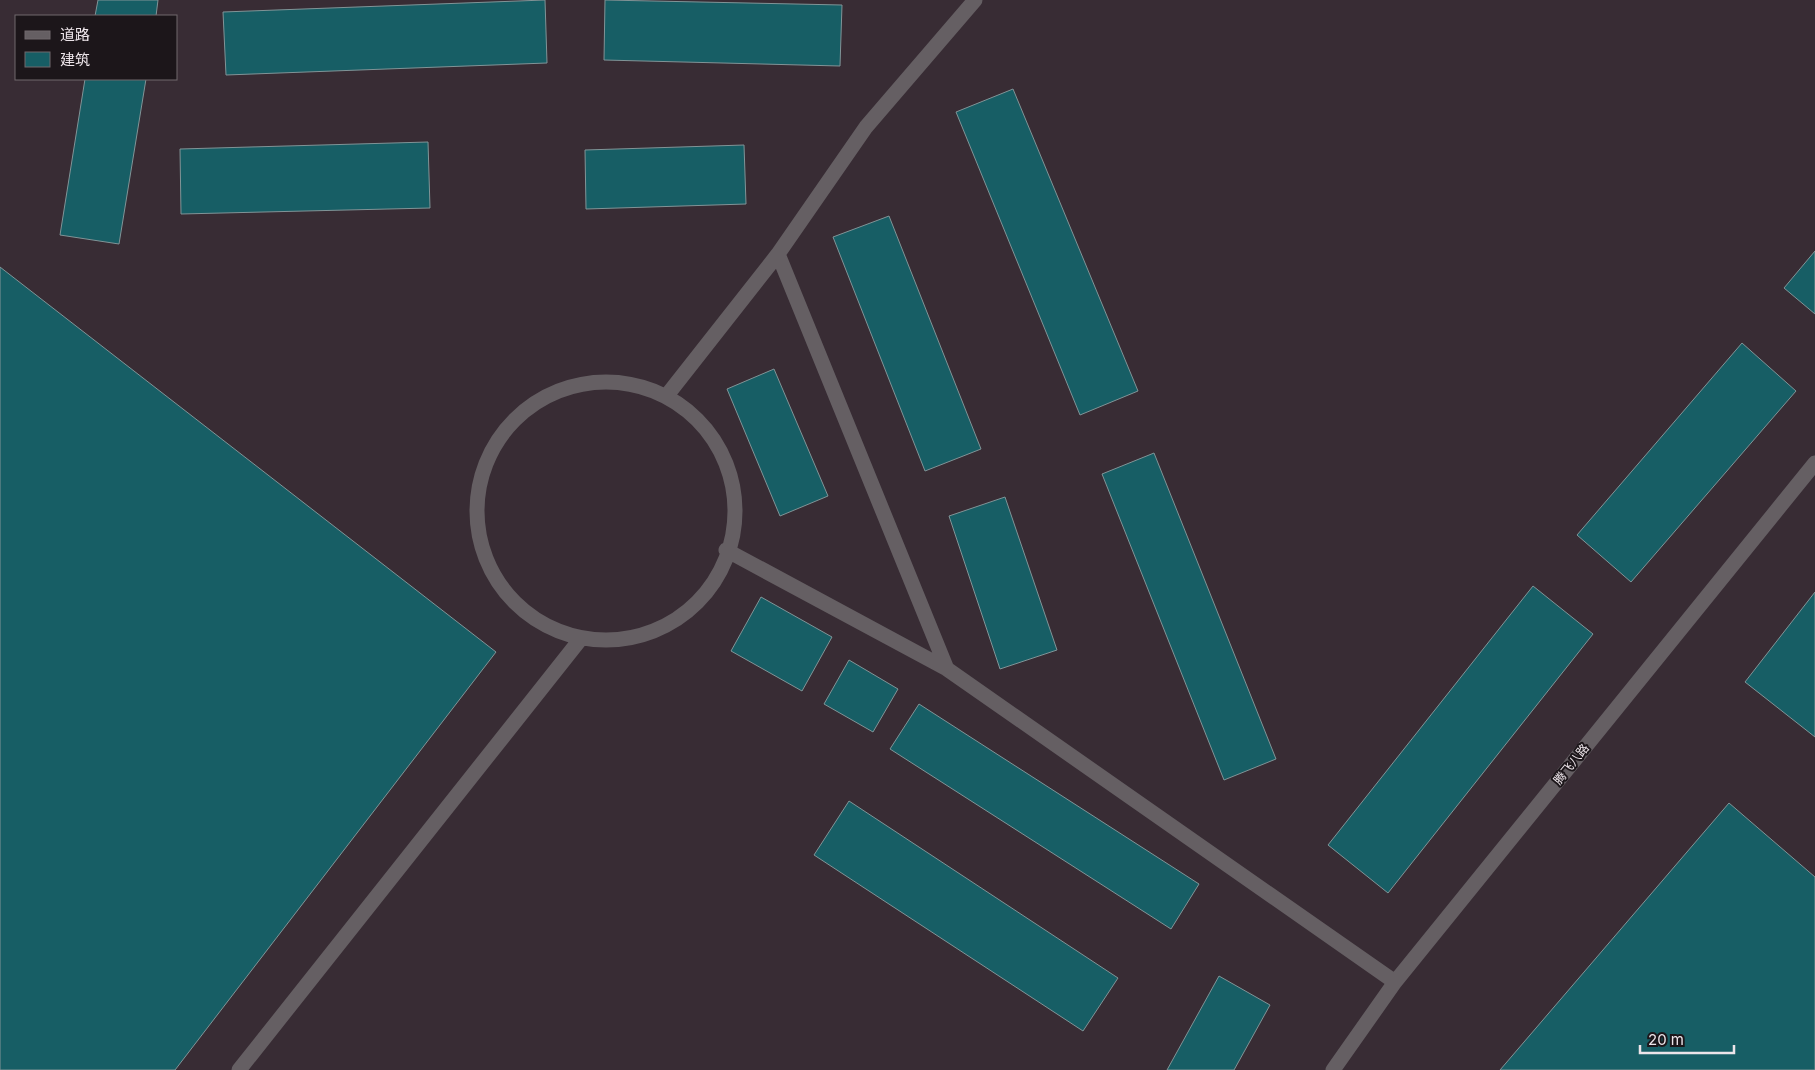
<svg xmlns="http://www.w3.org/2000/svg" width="1815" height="1070" font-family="Inter,'Noto Sans SC',sans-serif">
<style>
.building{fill:#175e65;stroke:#819497}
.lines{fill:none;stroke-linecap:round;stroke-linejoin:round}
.street{stroke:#655f63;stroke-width:15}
.labels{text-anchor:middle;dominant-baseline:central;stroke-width:4;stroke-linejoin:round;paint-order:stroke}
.street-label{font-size:12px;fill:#ede5ea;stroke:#1c161a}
</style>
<rect width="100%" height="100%" fill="#382c34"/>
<!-- building -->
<path class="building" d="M98 0H158L156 16H95Z
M545 0 547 63 226 75 223 12Z
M605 0 842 5 840 66 604 60Z
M85 79H146L119 244 60 235Z
M1013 89 1138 391 1080 415 956 112Z
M428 142 430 208 181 214 180 149Z
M744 145 746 204 586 209 585 150Z
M889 216 981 449 925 471 833 237Z
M1815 251V314L1784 288Z
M0 267 496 652 175 1070H0Z
M1742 343 1796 391 1631 582 1577 535Z
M774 369 828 496 780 516 727 389Z
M1154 453 1276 759 1224 780 1102 474Z
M1005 497 1057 650 1000 669 949 516Z
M1533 586 1593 634 1388 893 1328 845Z
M1815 592V737L1745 682Z
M761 597 832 637 802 691 731 651Z
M849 660 898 689 873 732 824 704Z
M919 704 1199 884 1171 929 890 749Z
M849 801 1118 978 1083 1031 814 855Z
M1729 803 1815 877V1070H1500Z
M1219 976 1270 1005 1234 1070H1167Z"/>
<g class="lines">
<!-- street -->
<path class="street" d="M975 0 866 127 778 254 947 669 1395 982
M477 511a129 129 0 1 1 258 0a129 129 0 1 1-258 0Z
M668 394 778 254
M726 550 947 669
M239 1070 579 641
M1333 1070 1395 982 1815 463"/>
</g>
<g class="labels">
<!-- street labels -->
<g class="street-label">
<text transform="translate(1571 764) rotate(-51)">腾飞八路</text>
</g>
</g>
<!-- legend -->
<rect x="15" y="15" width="162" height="65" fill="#1c161a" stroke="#70696d"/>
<rect x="25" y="31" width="25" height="8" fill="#655f63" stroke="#70696d"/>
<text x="60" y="40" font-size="15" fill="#ede5ea">道路</text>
<rect x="25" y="52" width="25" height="15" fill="#175e65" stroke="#70696d"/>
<text x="60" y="65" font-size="15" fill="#ede5ea">建筑</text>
<!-- scale -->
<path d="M1640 1045v8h94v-8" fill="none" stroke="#ede5ea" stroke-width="2.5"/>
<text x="1648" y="1045" font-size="15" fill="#ede5ea" stroke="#1c161a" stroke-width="4" paint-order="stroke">20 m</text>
</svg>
